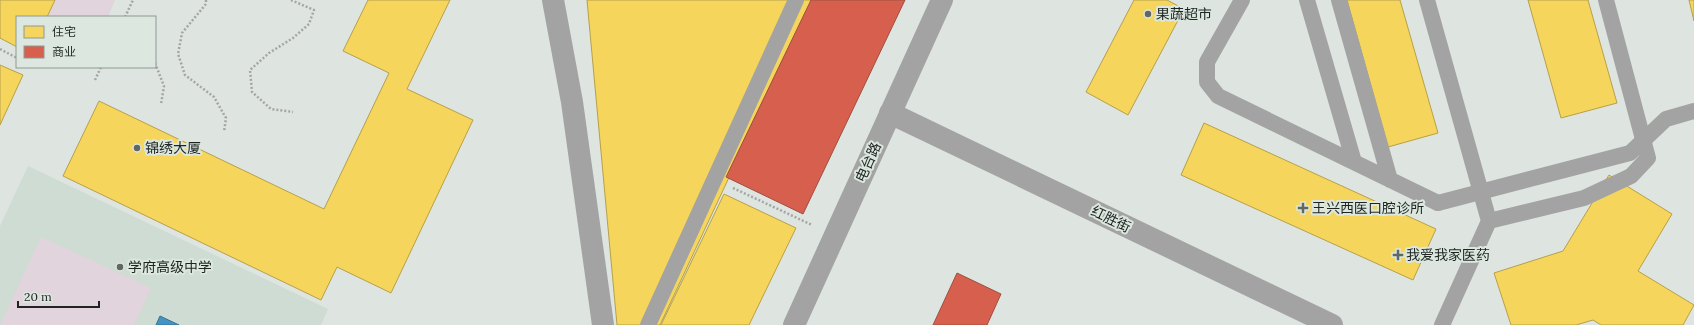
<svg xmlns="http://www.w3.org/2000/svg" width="1694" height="325" font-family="Lora,'Noto Sans SC',serif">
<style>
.built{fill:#cedcd3}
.green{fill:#e1d4dc}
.homes{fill:#f6d55c;stroke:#b6a04a}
.shops{fill:#d6604d;stroke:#9f4e40}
.schools{fill:#4393c3;stroke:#387292}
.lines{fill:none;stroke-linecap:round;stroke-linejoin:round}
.path{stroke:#a5a6a4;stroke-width:2.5;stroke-dasharray:2 2;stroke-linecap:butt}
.service{stroke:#a3a3a3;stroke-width:16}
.minor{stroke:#a3a3a3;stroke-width:22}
.tertiary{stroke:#a3a3a3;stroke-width:22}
.service-bridge{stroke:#a3a3a3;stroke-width:16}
.poi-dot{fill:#626764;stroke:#dbe7df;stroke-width:1.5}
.labels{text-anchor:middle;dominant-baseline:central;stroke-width:4;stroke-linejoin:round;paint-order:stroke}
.poi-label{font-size:14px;fill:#1f2421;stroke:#dbe7df;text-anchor:start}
.street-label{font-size:14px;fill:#1f2421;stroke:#dbe7df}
</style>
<rect width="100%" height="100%" fill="#dee4e0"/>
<!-- built -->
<path class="built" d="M28 166 328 309 321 325H0V226Z"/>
<!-- green -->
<path class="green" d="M55 0H115L108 17H47Z
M41 237 151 288 134 325H0Z"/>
<!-- homes -->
<path class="homes" d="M0 0H55L47 17H17V47L0 38Z
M368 0H450L407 89 473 120 391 293 337 267 321 300 63 176 99 101 324 209 389 73 343 51Z
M587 0H812L660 325H617Z
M1134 0H1167L1184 9 1128 115 1086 92Z
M1347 0H1400L1438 133 1388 147Z
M1528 0H1588L1617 103 1561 118Z
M1689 0H1694V21Z
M0 65 23 75 0 125Z
M1204 123 1436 229 1413 280 1181 175Z
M1609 175 1672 214 1638 271 1694 305 1683 325H1601L1593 320 1576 325H1511L1494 273 1563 251Z
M724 194 796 228 749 325H661Z"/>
<!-- shops -->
<path class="shops" d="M811 0H905L803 214 726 177Z
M957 273 1001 294 987 325H933Z"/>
<!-- schools -->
<path class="schools" d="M160 316 179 325H156Z"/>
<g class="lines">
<!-- path -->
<path class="path" d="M206 0V4L182 33 178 54 185 75 214 97 226 118 224 132
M291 0 314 10 309 24 293 38 269 53 250 70 252 92 271 109 293 112
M125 17 133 0
M0 49 17 58
M155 63 164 86 161 104
M95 80 101 67
M733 188 812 225"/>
<!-- service -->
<path class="service" d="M1242 0 1207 62V82L1218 96 1438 203
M1307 0 1354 162
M1339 0 1390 180
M1427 0 1489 221 1442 325
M1489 221 1584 198 1631 176 1648 158 1606 0
M648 325 796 0"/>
<!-- minor -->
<path class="minor" d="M553 0 572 102 603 325"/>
<!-- tertiary -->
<path class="tertiary" d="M890 113 1332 325
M794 325 942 0"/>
<!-- service-bridge -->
<path class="service-bridge" d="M1438 203 1630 153 1666 119 1694 111"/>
</g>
<!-- markers -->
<g class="poi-dot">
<circle cx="1148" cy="14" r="4"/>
<circle cx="137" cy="148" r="4"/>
<path d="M1301 202h4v4h4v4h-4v4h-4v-4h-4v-4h4z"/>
<path d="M1396 249h4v4h4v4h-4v4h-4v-4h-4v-4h4z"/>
<circle cx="120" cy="267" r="4"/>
</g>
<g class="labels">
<!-- poi labels -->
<g class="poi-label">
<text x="1156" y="14">果蔬超市</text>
<text x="145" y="148">锦绣大厦</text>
<text x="1312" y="208">王兴西医口腔诊所</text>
<text x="1406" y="255">我爱我家医药</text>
<text x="128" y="267">学府高级中学</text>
</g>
<!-- street labels -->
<g class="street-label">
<text transform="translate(868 162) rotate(-66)">电台路</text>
<text transform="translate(1111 219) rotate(26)">红胜街</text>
</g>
</g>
<!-- legend -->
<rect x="16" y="16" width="140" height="52" fill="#dbe7df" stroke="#909993"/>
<rect x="24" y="26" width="20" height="12" fill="#f6d55c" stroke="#909993"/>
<text x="52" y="36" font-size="12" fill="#1f2421">住宅</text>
<rect x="24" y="46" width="20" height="12" fill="#d6604d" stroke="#909993"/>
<text x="52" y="56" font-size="12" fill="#1f2421">商业</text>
<!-- scale -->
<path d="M18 301v6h81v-6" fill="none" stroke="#1f2421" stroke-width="2"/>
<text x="24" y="301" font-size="12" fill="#1f2421" stroke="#dbe7df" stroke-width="3" paint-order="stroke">20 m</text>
</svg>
